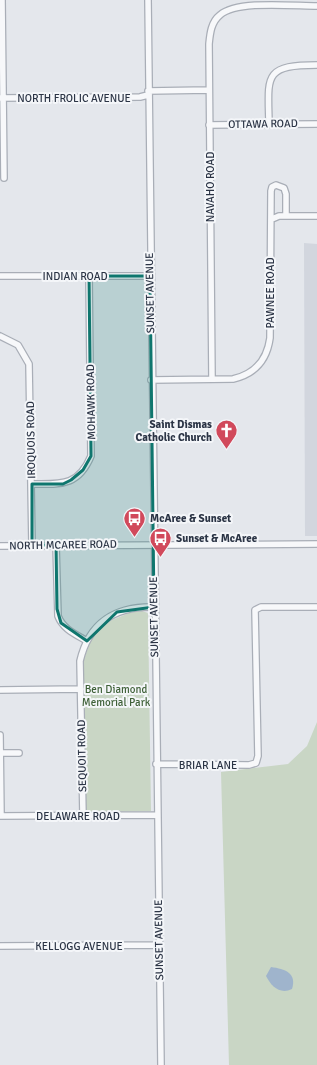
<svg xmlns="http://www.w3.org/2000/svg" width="317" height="1065" font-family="Signika,sans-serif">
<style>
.built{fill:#d2d6de}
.green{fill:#c9d6c5}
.water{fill:#9fb4cc}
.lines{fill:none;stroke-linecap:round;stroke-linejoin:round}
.minor-casing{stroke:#a9aeb7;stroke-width:8}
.minor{stroke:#f7f8fa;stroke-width:5.5}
.marked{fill:#0f766e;fill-opacity:0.2;stroke:#0f766e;stroke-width:3;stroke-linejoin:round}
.labels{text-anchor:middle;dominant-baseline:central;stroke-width:4;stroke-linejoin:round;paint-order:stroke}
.street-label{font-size:11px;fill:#2b3445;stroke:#f4f6f9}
.poi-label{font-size:11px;font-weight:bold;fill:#2b3445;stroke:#f4f6f9;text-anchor:start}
.park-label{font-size:11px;fill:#3f6138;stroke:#f4f6f9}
</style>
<rect width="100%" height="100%" fill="#e4e7ec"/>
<!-- built -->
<path class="built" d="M304 243 317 244V536H305Z"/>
<!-- green -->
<path class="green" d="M142 611 148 613 151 811 86 812 83 661 93 636 110 621 129 613Z
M317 722V1065H229L221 772 288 764 307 746Z"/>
<!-- water -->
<path class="water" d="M271 967C285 969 297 973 292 989 280 995 271 986 266 976Z"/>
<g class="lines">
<defs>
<path id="minor" d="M2 0 4 178
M148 0 161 1065
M148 91 209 90
M0 98 140 97 148 95
M269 124C268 76 263 65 317 65
M209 125 317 124
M272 219 279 216H317
M0 276H150
M0 336 18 345 29 364 32 545
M212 379 209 44C210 34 211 22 220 15 237 0 293 6 317 6
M151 380 233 379C255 374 267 360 270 338L271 191 272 187 276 185 284 188 286 194V216
M32 484C60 484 78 487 91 456L89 276
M56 545 58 616C63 629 75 634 87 641
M0 546 317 544
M0 690 81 689
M0 735 1 816
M0 753H19
M156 764 249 765 256 763 258 756 255 610 261 607H317
M0 816 157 815
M83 816 80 661C89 622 116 606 154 607
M0 946 159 945"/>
</defs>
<!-- minor casing -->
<use href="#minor" class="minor-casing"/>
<!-- minor -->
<use href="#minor" class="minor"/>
</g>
<!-- marked area -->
<path class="marked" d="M89 276H150L154 607 117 612 87 641 61 623 57 609 56 545H32V484H63L71 480 83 470 91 456Z"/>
<!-- icons -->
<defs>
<symbol id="church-pin" viewBox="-11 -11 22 30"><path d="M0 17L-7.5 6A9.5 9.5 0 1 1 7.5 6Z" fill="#d1495b" stroke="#f4f6f9"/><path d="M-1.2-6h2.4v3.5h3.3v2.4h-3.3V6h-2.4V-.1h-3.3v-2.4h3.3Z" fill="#fff"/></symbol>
<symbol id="bus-pin" viewBox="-11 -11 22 30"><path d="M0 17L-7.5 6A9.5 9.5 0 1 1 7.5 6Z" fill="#d1495b" stroke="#f4f6f9"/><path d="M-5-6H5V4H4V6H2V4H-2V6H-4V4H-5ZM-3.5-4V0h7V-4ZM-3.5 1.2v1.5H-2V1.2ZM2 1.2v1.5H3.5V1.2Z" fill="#fff"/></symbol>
</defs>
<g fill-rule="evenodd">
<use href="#church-pin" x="214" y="418" width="25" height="34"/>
<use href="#bus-pin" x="122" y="506" width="25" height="34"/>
<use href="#bus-pin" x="148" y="526" width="25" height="34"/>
</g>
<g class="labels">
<!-- street labels -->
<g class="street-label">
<text x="74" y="98">NORTH FROLIC AVENUE</text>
<text transform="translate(263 124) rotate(-1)">OTTAWA ROAD</text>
<text transform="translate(210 187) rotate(-90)">NAVAHO ROAD</text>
<text x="75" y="276">INDIAN ROAD</text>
<text transform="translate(150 293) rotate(-91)">SUNSET AVENUE</text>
<text transform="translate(270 293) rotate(-90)">PAWNEE ROAD</text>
<text transform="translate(91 402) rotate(-91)">MOHAWK ROAD</text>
<text transform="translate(31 440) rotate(-91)">IROQUOIS ROAD</text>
<text transform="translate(63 545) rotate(-1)">NORTH MCAREE ROAD</text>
<text transform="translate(154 617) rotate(-91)">SUNSET AVENUE</text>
<text transform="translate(82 756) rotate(-91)">SEQUOIT ROAD</text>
<text x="208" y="765">BRIAR LANE</text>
<text x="78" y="816">DELAWARE ROAD</text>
<text transform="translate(159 940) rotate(-91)">SUNSET AVENUE</text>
<text x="79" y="946">KELLOGG AVENUE</text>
</g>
<!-- poi labels -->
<g class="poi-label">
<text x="212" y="424" text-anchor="end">Saint Dismas<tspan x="212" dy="13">Catholic Church</tspan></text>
<text x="150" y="518">McAree &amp; Sunset</text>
<text x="176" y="538">Sunset &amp; McAree</text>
</g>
<!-- park labels -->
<g class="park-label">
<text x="116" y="689">Ben Diamond<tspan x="116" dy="13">Memorial Park</tspan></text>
</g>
</g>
</svg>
